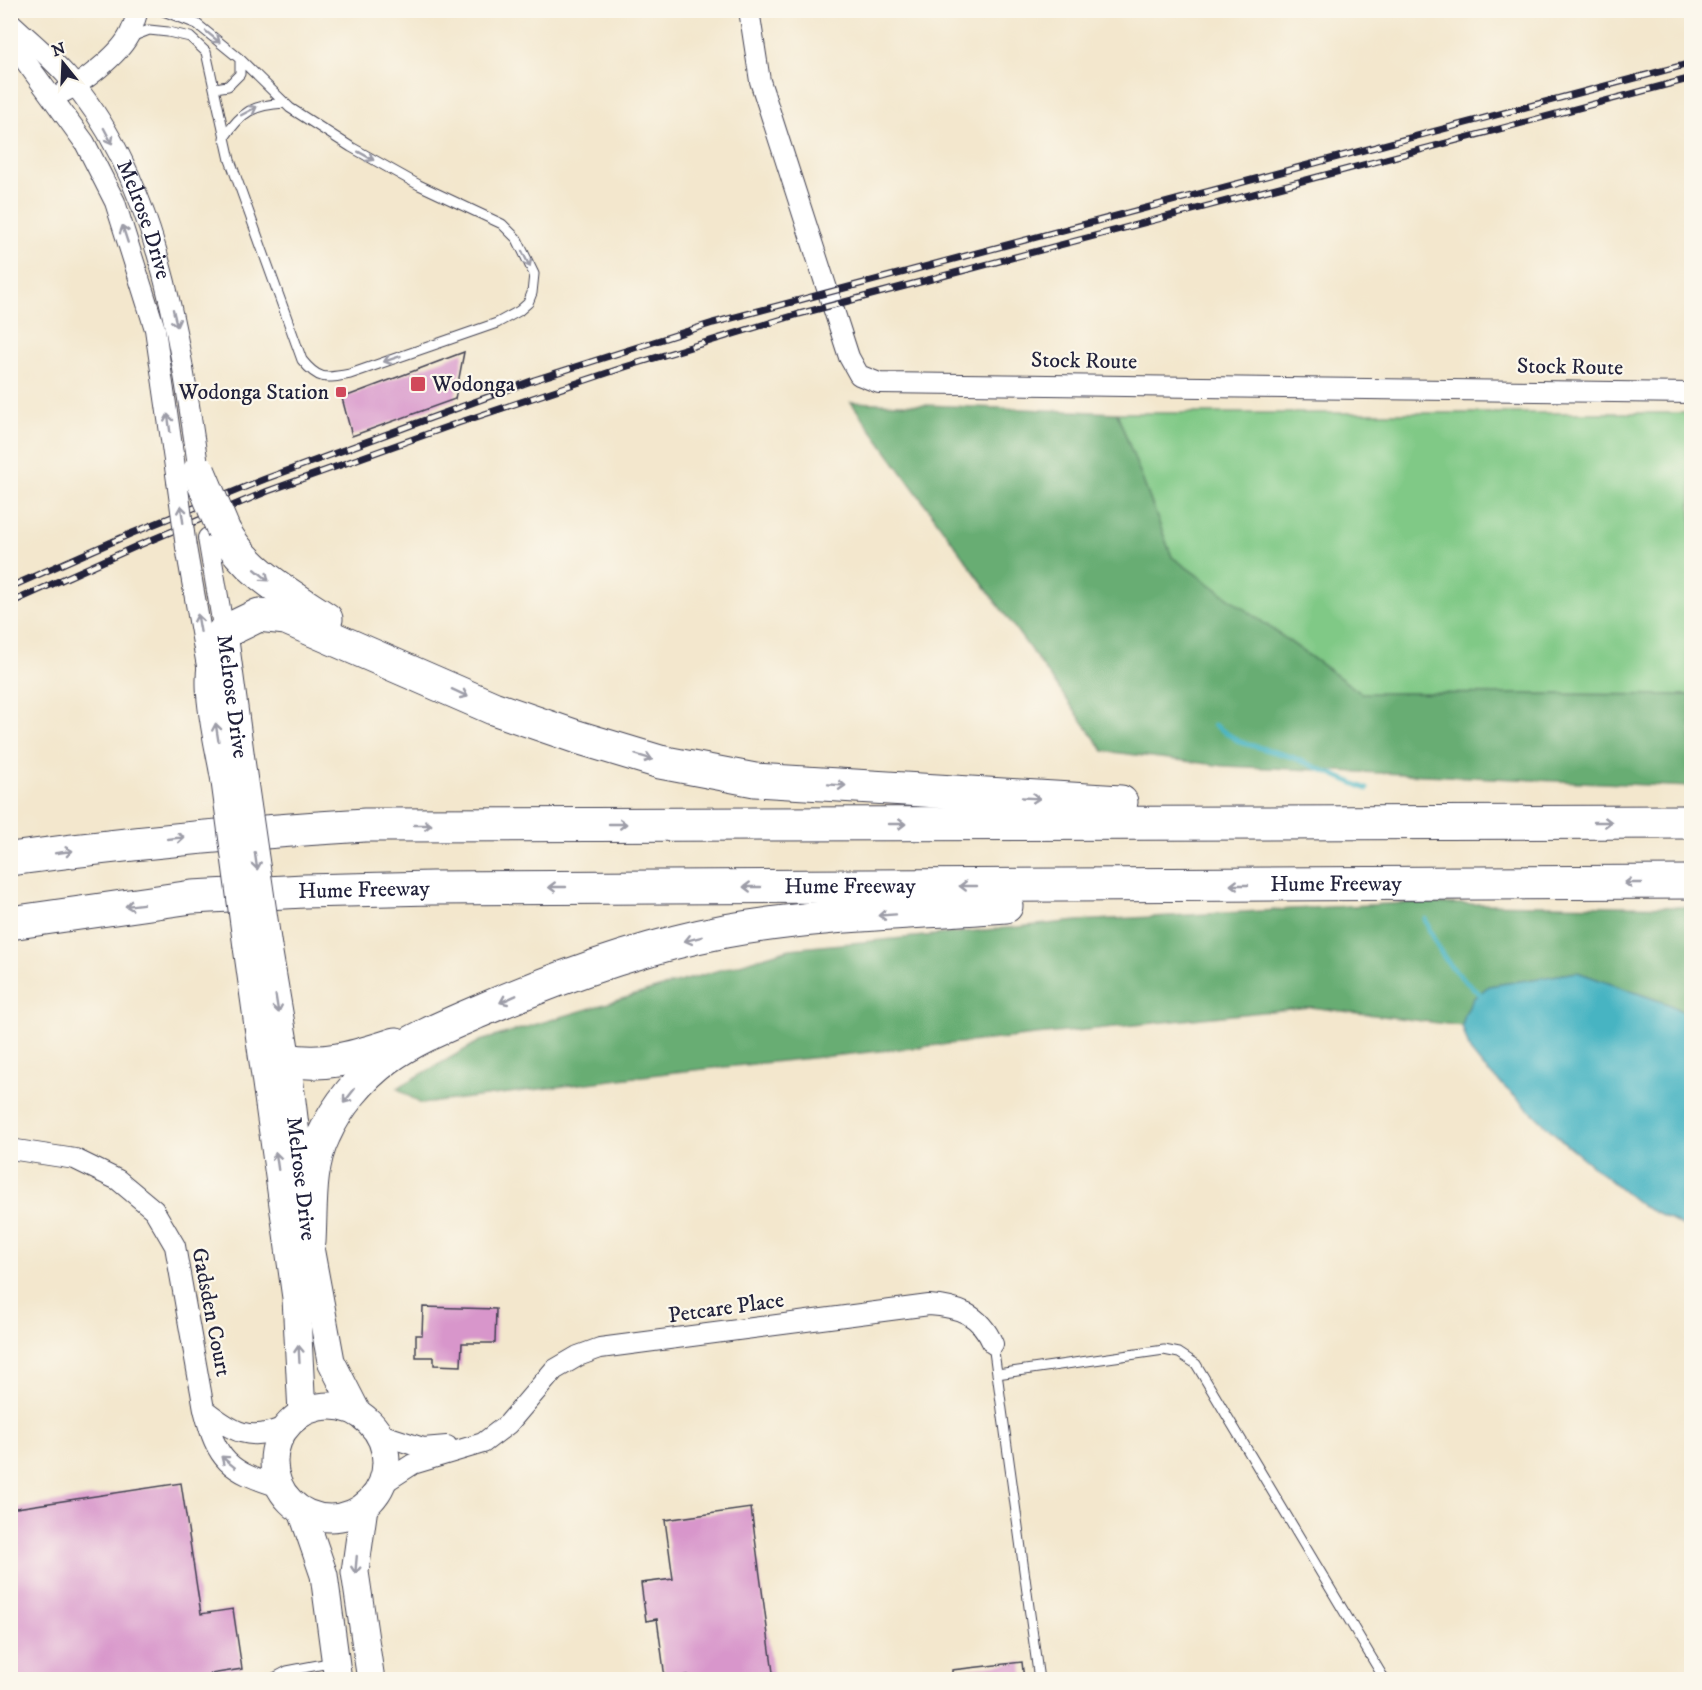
<svg xmlns="http://www.w3.org/2000/svg" width="1702" height="1690" font-family="'IM FELL DW Pica',serif">
<style>
.green{fill:#80c986;stroke:#517660;stroke-width:1.5}
.forest{fill:#68ad73;stroke:#456857;stroke-width:1.5}
.water{fill:#47b4c2;stroke:#346b7e;stroke-width:1.5}
.lines{fill:none;stroke-linecap:round;stroke-linejoin:round}
.stream{stroke:#47b4c2;stroke-width:5}
.building{fill:#d896cb}
.lane-casing{stroke:#414051;stroke-width:11}
.street-casing{stroke:#414051;stroke-width:22}
.secondary-casing{stroke:#414051;stroke-width:29}
.highway-casing{stroke:#414051;stroke-width:35}
.lane{stroke:#fff;stroke-width:9}
.street{stroke:#fff;stroke-width:20}
.secondary{stroke:#fff;stroke-width:27}
.highway{stroke:#fff;stroke-width:33}
.rail-casing{stroke:#22223b;stroke-width:7}
.rail{stroke:#fbf7ec;stroke-width:4.5;stroke-dasharray:14;stroke-linecap:butt}
.street-bridge-casing{stroke:#414051;stroke-width:22;stroke-linecap:butt}
.secondary-bridge-casing{stroke:#414051;stroke-width:29;stroke-linecap:butt}
.highway-bridge-casing{stroke:#414051;stroke-width:35;stroke-linecap:butt}
.street-bridge{stroke:#fff;stroke-width:20}
.secondary-bridge{stroke:#fff;stroke-width:27}
.highway-bridge{stroke:#fff;stroke-width:33}
.oneway{stroke:#9c9ca7}
.poi-dot{fill:#d1495b;stroke:#fbf7ec;stroke-width:2}
.labels{text-anchor:middle;dominant-baseline:central;stroke-width:4.5;stroke-linejoin:round;paint-order:stroke}
.street-label{font-size:22px;fill:#22223b;stroke:#fbf7ec}
.poi-label{font-size:22px;fill:#22223b;stroke:#fbf7ec;text-anchor:start}
</style>
<rect width="100%" height="100%" fill="#fbf7ec"/>
<filter id="ink" filterUnits="userSpaceOnUse"><feTurbulence type="fractalNoise" baseFrequency=".0167" numOctaves="2"/><feDisplacementMap in="SourceGraphic" scale="12" xChannelSelector="R" yChannelSelector="G"/><feConvolveMatrix kernelMatrix="1 2 1 2 8 2 1 2 1" color-interpolation-filters="sRGB"/></filter>
<filter id="wash" filterUnits="userSpaceOnUse"><feTurbulence type="fractalNoise" baseFrequency=".008" numOctaves="4" result="noise"/><feDisplacementMap in="SourceGraphic" scale="24" xChannelSelector="R" yChannelSelector="G"/><feGaussianBlur stdDeviation="1.35" result="paint"/><feColorMatrix in="noise" values="0 0 0 0 0 0 0 0 0 0 0 0 0 0 0 0 0 1.4 0 .05"/><feComposite in="paint" operator="in"/></filter>
<g filter="url(#wash)">
<rect width="100%" height="100%" fill="#f3e7cd"/>
<!-- green -->
<path class="green" d="M1117 413H1691V695L1361 693 1172 557Z"/>
<!-- forest -->
<path class="forest" d="M851 402 1117 413 1172 557 1361 693 1691 695V787L1225 766 1104 751Z
M1405 903 1691 907V1016L1668 1004 1577 972 1489 986 1474 998 1465 1014 1462 1026 1310 1007 675 1072 421 1104 397 1088 480 1041 790 949 1078 921Z"/>
<!-- water -->
<path class="water" d="M1577 972 1668 1004 1691 1016V1230L1642 1206 1567 1145 1484 1068 1470 1051 1462 1026 1465 1014 1474 998 1489 986Z"/>
<g class="lines">
<!-- stream -->
<path class="stream" d="M1214 725 1240 742 1292 757 1367 789
M1425 919C1439 956 1450 968 1480 994"/>
</g>
<g id="blocks">
<!-- building -->
<path class="building" d="M464 352 455 399 352 436 342 398Z
M423 1307 496 1309 495 1343H462L461 1366 434 1365V1357H416V1335H422Z
M181 1483 201 1614 233 1609 242 1669 210 1674 211 1680H10V1509Z
M751 1508 774 1680H688V1675L665 1678 657 1619 646 1621 641 1583 673 1579 665 1520Z
M1022 1662 1024 1680H952V1670Z"/>
</g>
</g>
<g filter="url(#ink)">
<use href="#blocks" fill-opacity="0" stroke="#414051" stroke-width="1.5"/>
<g class="lines">
<defs>
<path id="lane" d="M131 37 149 30 168 32 190 37 206 52 230 160 302 360C318 380 325 379 350 374L497 323 519 311 528 303 532 293 534 274 517 239 502 224 419 185 351 147 290 108 240 59 197 24 161 10
M215 88 228 86 240 74V59
M224 138C242 111 253 105 285 103
M993 1344 1039 1680
M997 1374 1164 1350 1179 1353 1196 1364 1385 1680
M270 1680 287 1671 334 1662"/>
<g id="street">
<path d="M749 10 760 81 849 357 859 375 879 383 1692 393"/>
<path id="s1" d="M10 22C29 40 50 57 67 76 158 178 180 342 199 472"/>
<path d="M10 40 85 143 115 202 155 329 177 481"/>
<path d="M64 92C83 83 118 55 128 37 133 29 135 19 138 10"/>
<path d="M208 538 224 632"/>
<path d="M186 547 207 666"/>
<path d="M10 1149 75 1159 118 1180 154 1210 175 1246 204 1409C217 1461 228 1471 280 1487"/>
<path d="M204 1409C233 1432 250 1443 286 1426"/>
<path d="M380 1434 423 1448 447 1446"/>
<path d="M382 1484 413 1464 483 1443 508 1424 554 1370 578 1356 600 1348 929 1305C959 1307 980 1314 993 1344"/>
</g>
<g id="secondary">
<path d="M224 632C195 666 219 741 225 782"/>
<path id="s2" d="M224 633 244 782"/>
<path d="M247 947 296 1298 302 1413"/>
<path id="s3" d="M268 947 287 1060 309 1242 331 1361 357 1412"/>
<circle cx="330" cy="1462" r="56"/>
<path d="M364 1507 355 1572 371 1680"/>
<path d="M302 1511 324 1575 338 1680"/>
</g>
<g id="highway">
<path d="M224 531C246 571 288 594 326 619"/>
<path d="M224 632 259 615 286 618 493 708 577 737 660 762 755 780 1121 802"/>
<path d="M10 859C128 843 246 832 365 825L1692 822"/>
<path id="s4" d="M10 923 192 897 304 891 432 888 1692 882"/>
<path d="M287 1060C328 1067 357 1056 396 1044"/>
<path d="M309 1242C311 1207 308 1167 324 1135 337 1106 361 1077 387 1058 415 1038 448 1025 480 1011 559 977 641 947 725 931 817 914 913 913 1006 906"/>
</g>
</defs>
<!-- lane casing -->
<use href="#lane" class="lane-casing"/>
<!-- street casing -->
<use href="#street" class="street-casing"/>
<!-- secondary casing -->
<use href="#secondary" class="secondary-casing"/>
<!-- highway casing -->
<use href="#highway" class="highway-casing"/>
<!-- lane -->
<use href="#lane" class="lane"/>
<!-- street -->
<use href="#street" class="street"/>
<!-- secondary -->
<use href="#secondary" class="secondary"/>
<!-- highway -->
<use href="#highway" class="highway"/>
<defs>
<path id="rail" d="M10 587 130 534 265 479 534 380 713 323 1692 63
M10 603 137 546 268 491 458 423 625 367 799 314 1692 78"/>
</defs>
<!-- rail casing -->
<use href="#rail" class="rail-casing"/>
<!-- rail -->
<use href="#rail" class="rail"/>
<defs>
<path id="street-bridge" d="M177 481 186 547"/>
<path id="secondary-bridge" d="M225 782 247 947
M244 782 268 947"/>
<path id="highway-bridge" d="M199 472 224 531"/>
</defs>
<!-- street-bridge casing -->
<use href="#street-bridge" class="street-bridge-casing"/>
<!-- secondary-bridge casing -->
<use href="#secondary-bridge" class="secondary-bridge-casing"/>
<!-- highway-bridge casing -->
<use href="#highway-bridge" class="highway-bridge-casing"/>
<!-- street-bridge -->
<use href="#street-bridge" class="street-bridge"/>
<!-- secondary-bridge -->
<use href="#secondary-bridge" class="secondary-bridge"/>
<!-- highway-bridge -->
<use href="#highway-bridge" class="highway-bridge"/>
</g>
<!-- one-way arrows -->
<defs><path id="oneway-shaft" d="M-6 0H5M1.5-3L5.5 0L1.5 3" fill="none" stroke-width="1.6" stroke-linecap="round" stroke-linejoin="round" transform="scale(1.5)"/></defs>
<g class="oneway">
<use href="#oneway-shaft" transform="translate(213 37) rotate(39)"/>
<use href="#oneway-shaft" transform="translate(249 111) rotate(-28)"/>
<use href="#oneway-shaft" transform="translate(108 136) rotate(62)"/>
<use href="#oneway-shaft" transform="translate(366 156) rotate(29)"/>
<use href="#oneway-shaft" transform="translate(125 234) rotate(-108)"/>
<use href="#oneway-shaft" transform="translate(526 259) rotate(64)"/>
<use href="#oneway-shaft" transform="translate(175 318) rotate(77)"/>
<use href="#oneway-shaft" transform="translate(392 359) rotate(161)"/>
<use href="#oneway-shaft" transform="translate(169 423) rotate(-98)"/>
<use href="#oneway-shaft" transform="translate(182 514) rotate(-98)"/>
<use href="#oneway-shaft" transform="translate(262 575) rotate(40)"/>
<use href="#oneway-shaft" transform="translate(199 623) rotate(-100)"/>
<use href="#oneway-shaft" transform="translate(460 693) rotate(25)"/>
<use href="#oneway-shaft" transform="translate(217 732) rotate(-99)"/>
<use href="#oneway-shaft" transform="translate(644 757) rotate(17)"/>
<use href="#oneway-shaft" transform="translate(837 785) rotate(4)"/>
<use href="#oneway-shaft" transform="translate(1031 798) rotate(3)"/>
<use href="#oneway-shaft" transform="translate(1603 822)"/>
<use href="#oneway-shaft" transform="translate(618 824)"/>
<use href="#oneway-shaft" transform="translate(897 824)"/>
<use href="#oneway-shaft" transform="translate(423 825)"/>
<use href="#oneway-shaft" transform="translate(176 838) rotate(-6)"/>
<use href="#oneway-shaft" transform="translate(64 852) rotate(-8)"/>
<use href="#oneway-shaft" transform="translate(256 861) rotate(82)"/>
<use href="#oneway-shaft" transform="translate(1633 883) rotate(180)"/>
<use href="#oneway-shaft" transform="translate(1239 885) rotate(180)"/>
<use href="#oneway-shaft" transform="translate(968 886) rotate(180)"/>
<use href="#oneway-shaft" transform="translate(557 887) rotate(180)"/>
<use href="#oneway-shaft" transform="translate(752 887) rotate(180)"/>
<use href="#oneway-shaft" transform="translate(134 905) rotate(173)"/>
<use href="#oneway-shaft" transform="translate(887 915) rotate(176)"/>
<use href="#oneway-shaft" transform="translate(693 939) rotate(166)"/>
<use href="#oneway-shaft" transform="translate(508 999) rotate(156)"/>
<use href="#oneway-shaft" transform="translate(277 1004) rotate(81)"/>
<use href="#oneway-shaft" transform="translate(349 1096) rotate(128)"/>
<use href="#oneway-shaft" transform="translate(277 1161) rotate(-98)"/>
<use href="#oneway-shaft" transform="translate(299 1354) rotate(-93)"/>
<use href="#oneway-shaft" transform="translate(228 1462) rotate(-141)"/>
<use href="#oneway-shaft" transform="translate(356 1565) rotate(95)"/>
</g>
</g>
<!-- markers -->
<g class="poi-dot">
<rect x="410" y="376" width="16" height="16" rx="3"/>
<rect x="335" y="386" width="12" height="12" rx="3"/>
</g>
<g class="labels">
<!-- street labels -->
<g class="street-label">
<text stroke="none"><textPath href="#s1" startOffset="243">Melrose Drive</textPath></text>
<text transform="translate(1084 361) rotate(1)">Stock Route</text>
<text transform="translate(1570 367) rotate(1)">Stock Route</text>
<text stroke="none"><textPath href="#s2" startOffset="64">Melrose Drive</textPath></text>
<text stroke="none"><textPath href="#s4" startOffset="1328">Hume Freeway</textPath></text>
<text stroke="none"><textPath href="#s4" startOffset="842">Hume Freeway</textPath></text>
<text stroke="none"><textPath href="#s4" startOffset="356">Hume Freeway</textPath></text>
<text stroke="none"><textPath href="#s3" startOffset="234">Melrose Drive</textPath></text>
<text transform="translate(726 1308) rotate(-8)">Petcare Place</text>
<text transform="translate(211 1312) rotate(79)">Gadsden Court</text>
</g>
<!-- poi labels -->
<g class="poi-label">
<text x="432" y="384">Wodonga</text>
<text x="329" y="392" text-anchor="end">Wodonga Station</text>
</g>
</g>
<!-- margin -->
<rect width="1702" height="1690" fill="none" stroke="#fbf7ec" stroke-width="36"/>
<!-- north arrow -->
<g transform="translate(63 63) rotate(342)" stroke="#fbf7ec" stroke-width="4.5" paint-order="stroke">
<path d="M0-4.5L10 22L0 15L-10 22Z" fill="#22223b"/>
<text y="-9" font-size="16" font-weight="bold" text-anchor="middle" fill="#22223b">N</text>
</g>
</svg>
